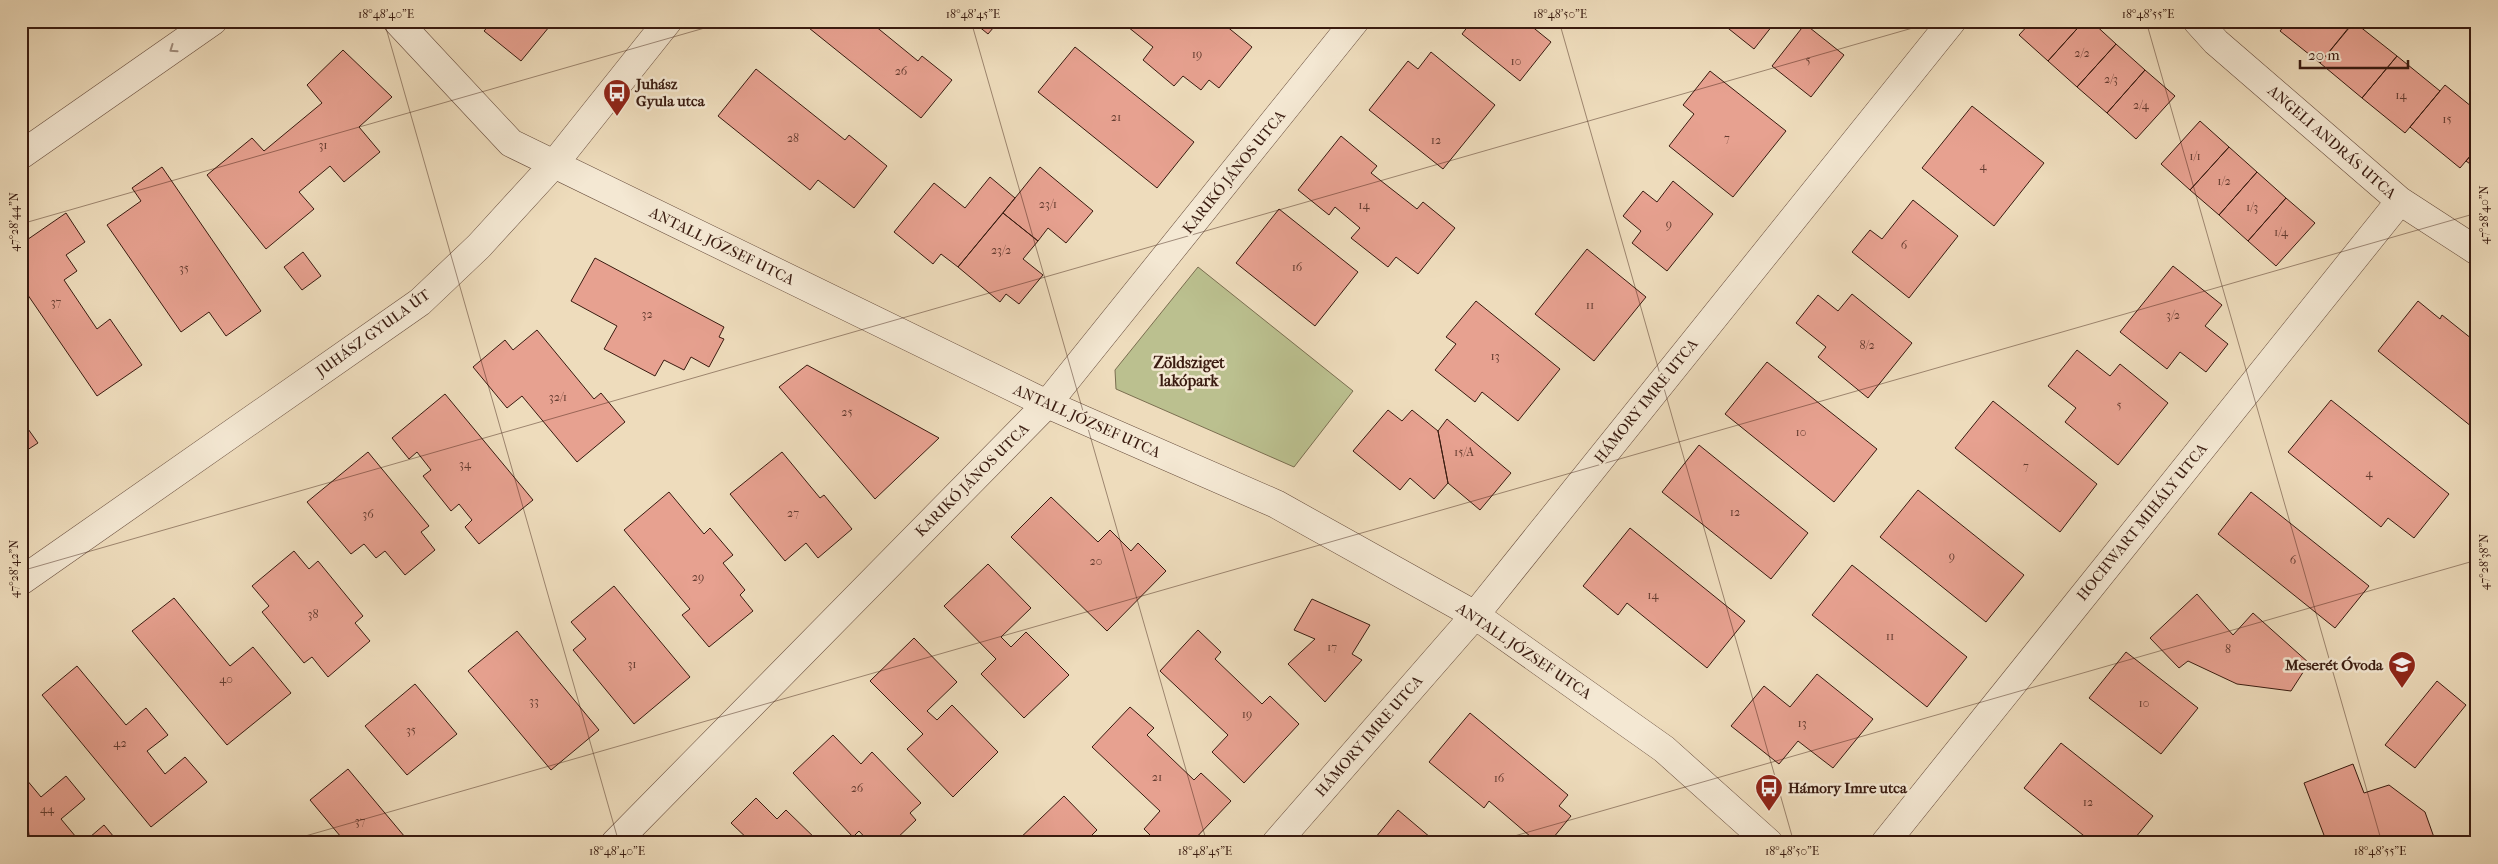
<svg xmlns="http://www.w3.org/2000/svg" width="2498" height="864" font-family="'IM FELL French Canon',serif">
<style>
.green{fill:#bbc08f;stroke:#7a6e50}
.building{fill:#e7a190;stroke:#391b10}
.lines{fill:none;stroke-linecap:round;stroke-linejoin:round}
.minor-casing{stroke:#664b3b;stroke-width:29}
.minor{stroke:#f4e8d3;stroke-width:28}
.oneway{stroke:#a08c7b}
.ticks{fill:none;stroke:#391b10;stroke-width:1;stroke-opacity:0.45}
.labels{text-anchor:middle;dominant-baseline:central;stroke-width:5;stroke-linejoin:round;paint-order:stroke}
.number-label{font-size:12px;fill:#643c30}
.poi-label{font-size:15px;font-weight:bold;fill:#391b10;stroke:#f4e8d3;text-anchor:start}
.street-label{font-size:15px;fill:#391b10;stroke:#f4e8d3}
.neighbourhood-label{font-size:16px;font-weight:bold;fill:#391b10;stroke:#f4e8d3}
.neatline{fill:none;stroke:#391b10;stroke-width:2}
.ticks-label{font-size:12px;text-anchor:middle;fill:#391b10}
</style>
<rect width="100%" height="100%" fill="#eedcbc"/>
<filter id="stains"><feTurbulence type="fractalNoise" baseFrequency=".004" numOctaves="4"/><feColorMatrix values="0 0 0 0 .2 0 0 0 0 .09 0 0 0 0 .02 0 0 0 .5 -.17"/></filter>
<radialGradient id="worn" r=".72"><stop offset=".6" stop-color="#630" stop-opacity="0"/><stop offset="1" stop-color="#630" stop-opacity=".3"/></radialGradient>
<!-- green -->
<path class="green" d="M1198 267 1353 391 1294 467 1116 389 1115 370Z"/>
<!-- building -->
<path class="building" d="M493 21H554L521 61 484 31Z
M807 21H869L918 61 922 56 952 80 921 118 804 24Z
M972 21H999L988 34Z
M1133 21H1220L1252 47 1219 88 1209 80 1201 90 1183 76 1174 86 1143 60 1153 47 1128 27Z
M1472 21H1533L1530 25 1551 42 1520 81 1462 34Z
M1719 21H1776L1754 49Z
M2032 21H2084L2048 61 2019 35Z
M2084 21H2091L2116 44 2077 87 2048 61Z
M2288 21H2354L2320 63 2280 31Z
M2354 22 2397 56 2362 98 2320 63Z
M1805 24 1844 55 1811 97 1772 66Z
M2116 44 2145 70 2107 113 2077 87Z
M1075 47 1194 142 1157 188 1038 92Z
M343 50 392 97 359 127 380 152 344 182 330 166 299 192 314 209 266 249 207 175 252 138 264 151 322 103 307 85Z
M1431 52 1495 105 1443 169 1369 110 1408 61 1418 69Z
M2397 56 2440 91 2405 133 2362 98Z
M756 69 845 140 849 135 887 166 854 208 818 180 810 190 718 116Z
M2145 70 2175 96 2136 139 2107 113Z
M1710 71 1786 131 1733 197 1669 146 1694 114 1683 105Z
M2445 85 2477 111V148L2460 168 2410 127Z
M1972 106 2044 163 1994 226 1922 168Z
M2200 121 2229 147 2190 190 2161 164Z
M1341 136 1377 166 1371 173 1417 209 1423 202 1455 228 1418 274 1396 257 1388 267 1351 238 1360 228 1335 207 1329 215 1298 190Z
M2229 147 2257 172 2219 215 2190 190Z
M2477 148V169L2466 161Z
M162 167 261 311 226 336 209 312 181 332 107 225 141 201 132 188Z
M1040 167 1093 211 1066 243 1048 228 1038 241 1003 213Z
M2257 172 2286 198 2248 241 2219 215Z
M990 177 1015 198 958 267 941 254 933 264 894 232 934 183 965 208Z
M1673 181 1713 214 1667 271 1632 243 1641 231 1623 216 1643 191 1657 202Z
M2286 198 2315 223 2276 266 2248 241Z
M1913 200 1958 236 1909 298 1852 252 1870 230 1882 239Z
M1279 209 1358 272 1315 326 1236 263Z
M66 213 85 242 66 255 77 271 64 280 97 329 110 319 142 365 97 396 21 285V244Z
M1003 213 1038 241 1023 259 1043 275 1019 304 1006 294 1000 302 958 267Z
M1587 249 1646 297 1594 361 1535 314Z
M303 252 321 276 302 290 284 267Z
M595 258 724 327 719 337 724 339 709 367 691 357 684 370 664 360 655 376 604 349 617 326 571 301Z
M2173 266 2222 305 2205 326 2228 344 2206 372 2180 352 2167 369 2120 332Z
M1852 294 1912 343 1868 398 1818 357 1826 347 1796 323 1818 295 1838 311Z
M1476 301 1560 369 1518 421 1482 392 1475 402 1435 370 1456 344 1446 337Z
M2418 301 2440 319 2442 315 2477 343V431L2378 351Z
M537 330 594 399 601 393 625 422 577 462 522 396 507 408 473 367 505 340 513 350Z
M2077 350 2110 376 2120 364 2168 403 2118 465 2065 422 2076 408 2048 386Z
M1767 362 1877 449 1834 502 1725 414Z
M807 365 939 438 875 499 779 387Z
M445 394 533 500 479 544 465 527 472 520 459 504 451 511 423 476 431 470 417 452 409 459 392 438Z
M2331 400 2449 494 2414 538 2388 518 2381 527 2288 452Z
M1993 401 2097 484 2060 532 1955 448Z
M1388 410 1402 421 1412 410 1438 431 1448 483 1434 499 1410 478 1400 490 1353 451Z
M21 419 38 443 21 454Z
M1447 419 1511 473 1480 510 1448 483 1438 431Z
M1699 445 1808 533 1771 579 1662 492Z
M368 452 429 526 421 532 435 550 405 575 385 551 376 558 364 544 351 554 307 502Z
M782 452 820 498 824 495 852 529 818 558 806 543 785 561 730 494Z
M1918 490 2024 575 1986 622 1880 537Z
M669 492 704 534 710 528 733 555 723 563 745 590 740 595 753 611 709 647 682 615 690 609 624 530Z
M2251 492 2369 586 2335 628 2218 534Z
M1051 497 1098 542 1110 530 1131 551 1138 543 1166 571 1107 631 1011 537Z
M1630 528 1745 621 1707 668 1627 603 1618 615 1583 586Z
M294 551 309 569 318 561 363 616 355 623 370 641 328 677 312 657 304 663 262 612 269 606 252 586Z
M988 564 1031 608 1001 637 1011 647 1026 632 1069 675 1024 718 981 674 996 659 944 606Z
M1852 565 1967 657 1927 707 1812 615Z
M614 586 690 677 634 724 573 650 586 639 571 622Z
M2197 594 2233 635 2253 613 2309 663 2291 691 2237 684 2188 661 2179 668 2150 638Z
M174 598 230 666 253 647 291 693 227 745 132 631Z
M1312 599 1370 625 1352 654 1362 660 1325 702 1288 664 1315 639 1294 630Z
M1198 630 1221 652 1215 659 1262 704 1270 696 1299 724 1244 783 1212 752 1228 735 1160 671Z
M517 631 599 730 551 770 468 671Z
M914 638 957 682 927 711 937 720 952 705 998 752 953 797 907 749 923 734 870 681Z
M2126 652 2198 708 2161 754 2089 698Z
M77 666 126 725 146 708 168 735 147 751 165 774 185 757 207 782 151 827 42 695Z
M1817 674 1873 719 1833 768 1798 741 1779 764 1731 726 1764 686 1790 707Z
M2437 681 2466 705 2415 768 2385 745Z
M415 684 457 734 407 775 365 726Z
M1130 707 1154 728 1147 735 1194 780 1201 773 1231 801 1191 843H1158L1144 829 1160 811 1092 747Z
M1470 713 1568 795 1559 806 1571 816 1549 843H1538L1489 801 1484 808 1429 762Z
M833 735 861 764 872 752 921 803 910 813 916 820 892 843H870L859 831 853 837 793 773Z
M2061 743 2153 816 2131 843H2093L2024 788Z
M2353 764 2364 793 2389 785 2425 812 2436 843H2383L2381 838 2369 843H2327L2304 783Z
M348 769 410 843H346L310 800Z
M21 773 41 797 66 776 85 799 61 819 81 843H23Z
M1064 796 1097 830 1089 838 1093 843H1015Z
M756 798 777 819 786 810 820 843H752L731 823Z
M1398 810 1437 843H1371Z
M104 825 119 843H83Z"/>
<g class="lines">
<defs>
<path id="minor" d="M397 21 511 143 1047 404 1276 504 1475 615 1664 749 1769 843
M2197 21 2216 42 2400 201 2477 251
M21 155 213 21
M21 581 420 302 479 246 554 164 668 21
M615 843 1047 404 1355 21
M1276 843 1475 615 1952 21
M1885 843 2400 201"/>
</defs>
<!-- minor casing -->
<use href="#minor" class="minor-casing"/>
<!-- minor -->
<use href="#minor" class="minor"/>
</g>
<!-- one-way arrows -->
<defs><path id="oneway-chevron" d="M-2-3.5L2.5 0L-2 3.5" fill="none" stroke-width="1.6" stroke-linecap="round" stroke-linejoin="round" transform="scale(1.25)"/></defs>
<use class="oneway" href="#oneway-chevron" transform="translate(173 49) rotate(145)"/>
<!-- ticks -->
<path class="ticks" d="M384 21 619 843M971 21 1207 843M1559 21 1794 843M2146 21 2382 843M21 224 729 21M21 571 1937 21M21 806 32 843M281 843 2477 213M1490 843 2477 560"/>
<!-- icons -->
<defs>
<symbol id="bus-pin" viewBox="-11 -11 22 30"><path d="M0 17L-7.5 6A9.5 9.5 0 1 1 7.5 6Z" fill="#8f2418" stroke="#f4e8d3"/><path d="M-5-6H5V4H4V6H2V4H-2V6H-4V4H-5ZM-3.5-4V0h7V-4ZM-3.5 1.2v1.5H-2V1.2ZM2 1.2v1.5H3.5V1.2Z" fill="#fff"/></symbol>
<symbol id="school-pin" viewBox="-11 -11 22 30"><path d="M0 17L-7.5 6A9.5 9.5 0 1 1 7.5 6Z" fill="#8f2418" stroke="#f4e8d3"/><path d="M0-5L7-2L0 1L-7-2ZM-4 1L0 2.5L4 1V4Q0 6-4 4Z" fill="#fff"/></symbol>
</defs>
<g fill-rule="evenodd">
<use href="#bus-pin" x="601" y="77" width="32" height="43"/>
<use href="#school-pin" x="2386" y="649" width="32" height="43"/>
<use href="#bus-pin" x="1753" y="772" width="32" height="43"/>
</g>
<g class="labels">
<!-- number labels -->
<g class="number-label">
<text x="2082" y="53">2/2</text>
<text x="1197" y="54">19</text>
<text x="1808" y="60">5</text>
<text x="1516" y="61">10</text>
<text x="901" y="71">26</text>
<text x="2111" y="79">2/3</text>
<text x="2401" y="95">14</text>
<text x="2141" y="105">2/4</text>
<text x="1116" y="117">21</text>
<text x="2447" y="119">15</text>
<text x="793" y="138">28</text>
<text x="1727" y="138">7</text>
<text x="1436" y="140">12</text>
<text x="323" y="145">31</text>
<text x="2195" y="156">1/1</text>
<text x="1983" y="166">4</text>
<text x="2224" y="181">1/2</text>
<text x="1048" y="204">23/1</text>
<text x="1364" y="205">14</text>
<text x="2252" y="207">1/3</text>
<text x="1669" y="224">9</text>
<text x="2281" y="232">1/4</text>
<text x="1904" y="245">6</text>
<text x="1001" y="250">23/2</text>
<text x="1297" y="267">16</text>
<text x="184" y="268">35</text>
<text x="56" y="302">37</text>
<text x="1590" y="305">11</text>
<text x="647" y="314">32</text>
<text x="2173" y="315">3/2</text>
<text x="1867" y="345">8/2</text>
<text x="1495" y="356">13</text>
<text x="558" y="397">32/1</text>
<text x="2119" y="405">5</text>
<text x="847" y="412">25</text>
<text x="1801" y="432">10</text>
<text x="1464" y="452">15/A</text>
<text x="465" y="464">34</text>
<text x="2026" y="466">7</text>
<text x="2369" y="473">4</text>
<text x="1735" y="512">12</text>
<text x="793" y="513">27</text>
<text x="368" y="514">36</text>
<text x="1952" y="556">9</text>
<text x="2293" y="560">6</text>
<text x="1096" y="561">20</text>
<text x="698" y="577">29</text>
<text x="1653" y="595">14</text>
<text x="313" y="614">38</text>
<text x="1890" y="636">11</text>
<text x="1332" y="647">17</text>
<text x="2228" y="649">8</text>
<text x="632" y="664">31</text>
<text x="226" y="679">40</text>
<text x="534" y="701">33</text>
<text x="2144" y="703">10</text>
<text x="1247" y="714">19</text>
<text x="1802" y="723">13</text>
<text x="411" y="730">35</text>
<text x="120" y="743">42</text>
<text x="1157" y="777">21</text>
<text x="1499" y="778">16</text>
<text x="857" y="788">26</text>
<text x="2088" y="802">12</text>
<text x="47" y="809">44</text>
<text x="360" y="821">37</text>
</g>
<!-- poi labels -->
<g class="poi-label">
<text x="636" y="84">Juhász<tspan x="636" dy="17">Gyula utca</tspan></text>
<text x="2383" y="665" text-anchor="end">Meserét Óvoda</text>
<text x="1788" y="788">Hámory Imre utca</text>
</g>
<!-- street labels -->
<g class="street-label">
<text transform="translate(2332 142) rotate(41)">ANGELI ANDRÁS UTCA</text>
<text transform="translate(1234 172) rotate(-51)">KARIKÓ JÁNOS UTCA</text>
<text transform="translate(722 246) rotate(26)">ANTALL JÓZSEF UTCA</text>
<text transform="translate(373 333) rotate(-36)">JUHÁSZ GYULA ÚT</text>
<text transform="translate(1646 401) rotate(-51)">HÁMORY IMRE UTCA</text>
<text transform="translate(1087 421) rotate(24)">ANTALL JÓZSEF UTCA</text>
<text transform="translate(972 480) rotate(-45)">KARIKÓ JÁNOS UTCA</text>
<text transform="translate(2142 522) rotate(-51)">HOCHWART MIHÁLY UTCA</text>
<text transform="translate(1524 651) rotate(34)">ANTALL JÓZSEF UTCA</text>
<text transform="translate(1369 736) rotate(-49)">HÁMORY IMRE UTCA</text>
</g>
<!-- neighbourhood labels -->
<g class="neighbourhood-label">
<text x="1189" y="362">Zöldsziget<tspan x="1189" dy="18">lakópark</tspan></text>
</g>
</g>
<!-- margin -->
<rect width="2498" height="864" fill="none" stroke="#eedcbc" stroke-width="55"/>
<!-- scale -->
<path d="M2300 60v8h108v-8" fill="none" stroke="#391b10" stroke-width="2.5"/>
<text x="2308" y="60" font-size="15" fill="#391b10" stroke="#f4e8d3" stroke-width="4" paint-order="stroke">20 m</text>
<rect x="28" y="28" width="2442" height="808" class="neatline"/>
<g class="ticks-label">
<text x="386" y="18">18°48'40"E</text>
<text x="973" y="18">18°48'45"E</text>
<text x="1560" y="18">18°48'50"E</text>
<text x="2148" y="18">18°48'55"E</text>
<text transform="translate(2484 215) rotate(-90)" y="4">47°28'40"N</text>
<text transform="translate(14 222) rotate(-90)" y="4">47°28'44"N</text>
<text transform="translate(2484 562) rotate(-90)" y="4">47°28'38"N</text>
<text transform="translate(14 569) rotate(-90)" y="4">47°28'42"N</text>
<text x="617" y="855">18°48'40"E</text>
<text x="1205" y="855">18°48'45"E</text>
<text x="1792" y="855">18°48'50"E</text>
<text x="2380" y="855">18°48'55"E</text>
</g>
<rect width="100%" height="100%" filter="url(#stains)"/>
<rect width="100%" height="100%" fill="url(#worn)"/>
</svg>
